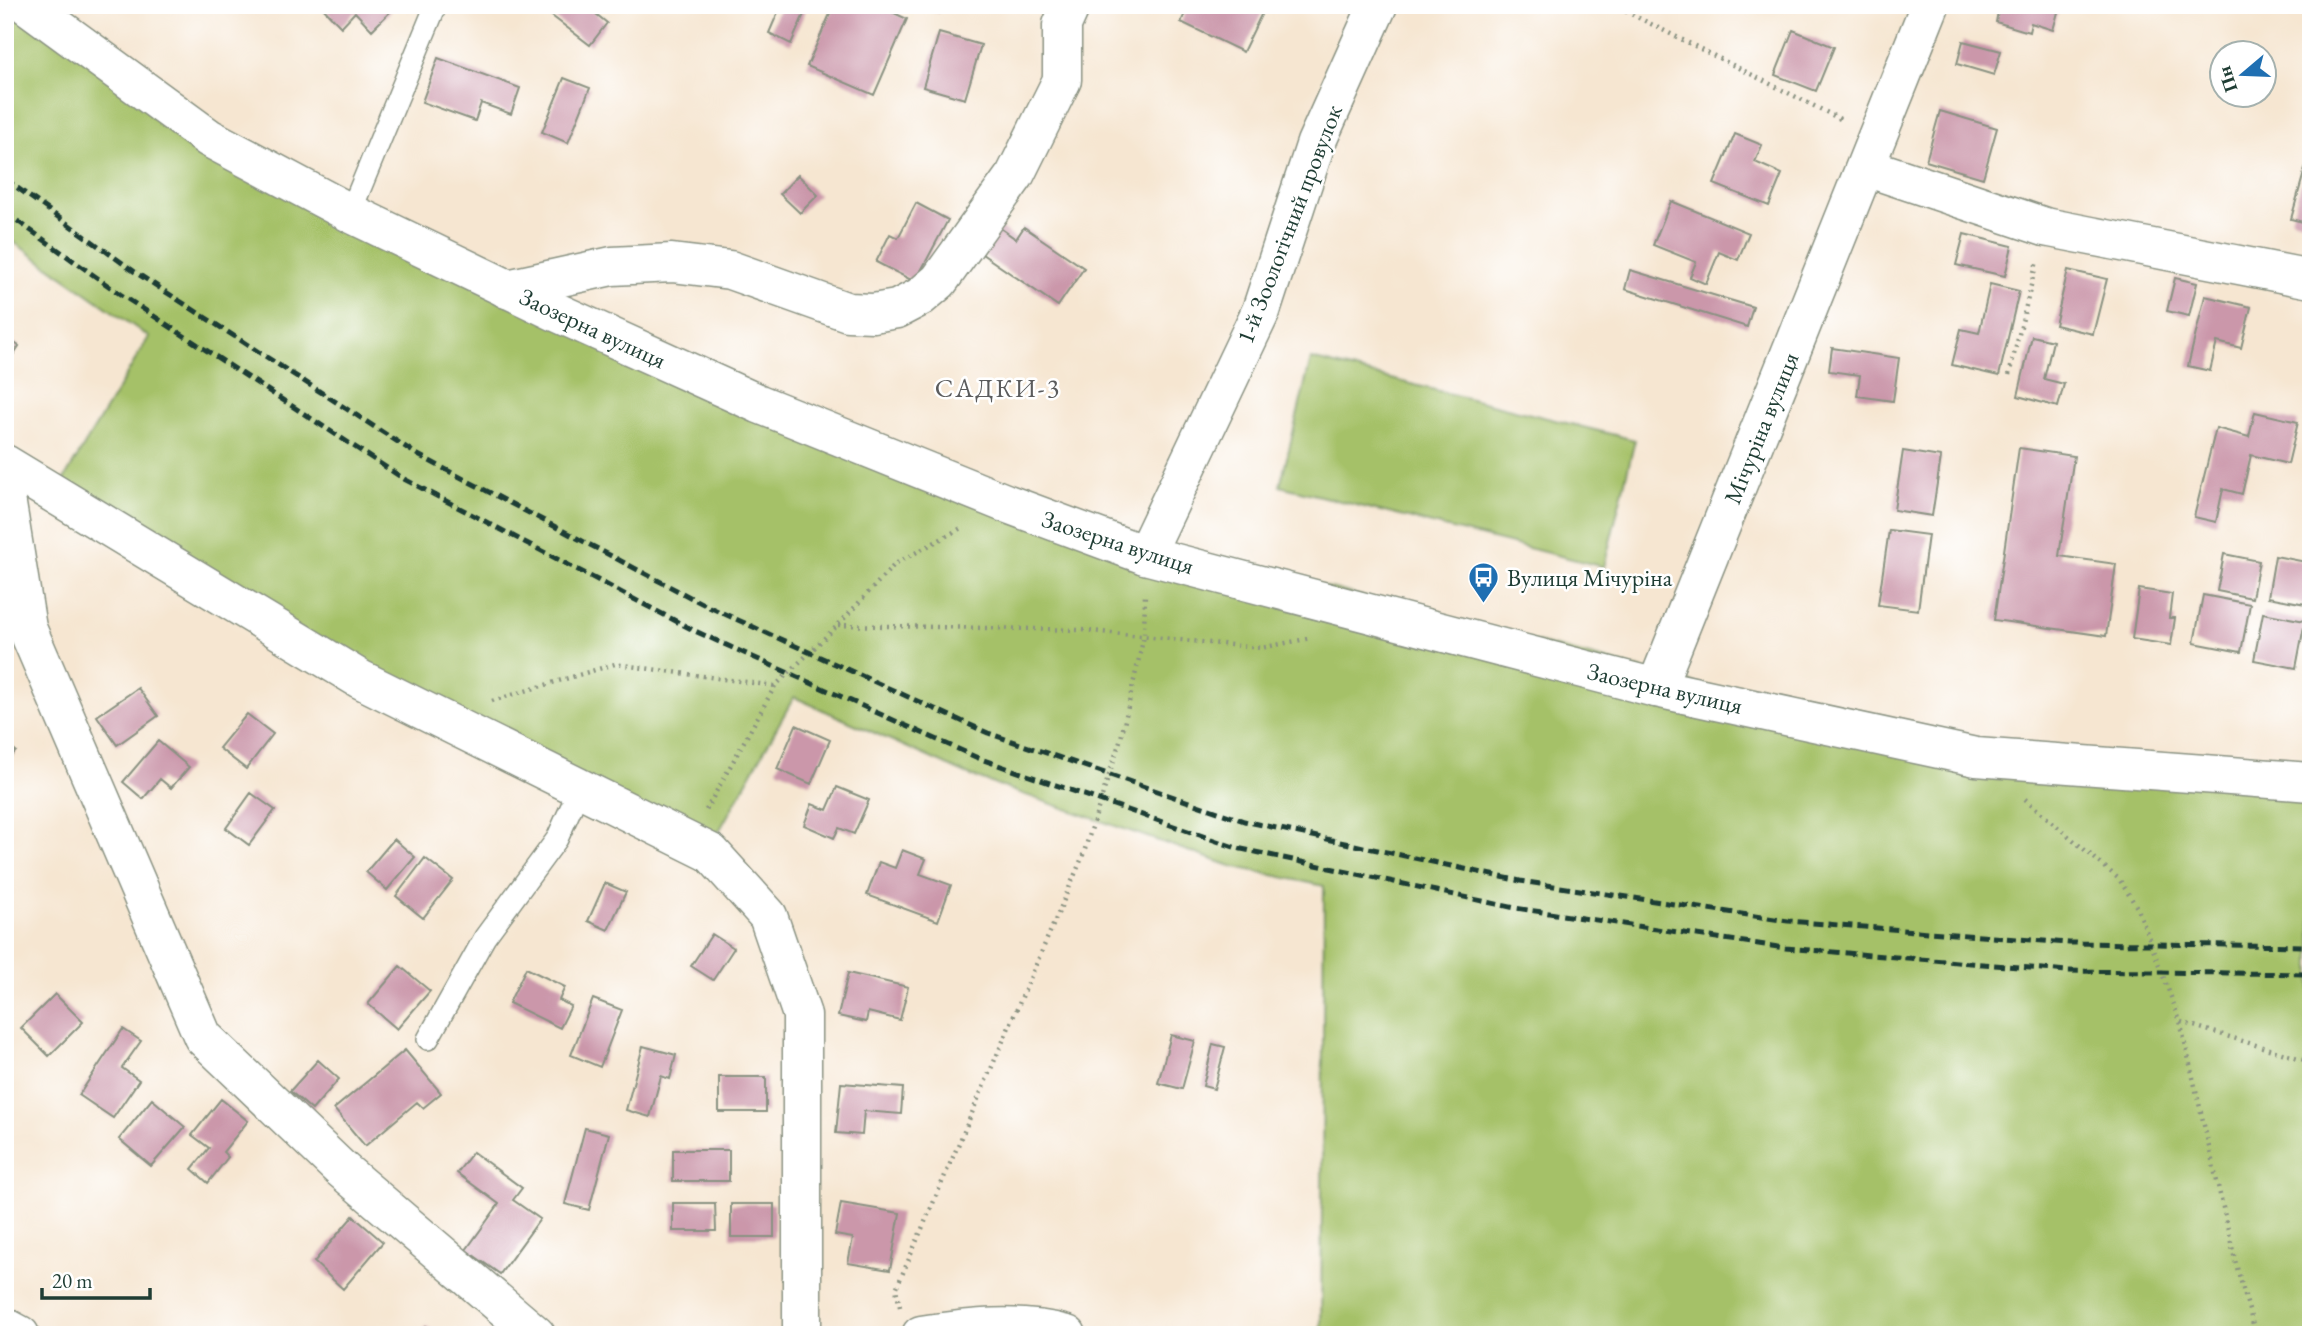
<svg xmlns="http://www.w3.org/2000/svg" width="2316" height="1340" font-family="'EB Garamond',serif">
<style>
.green{fill:#a5c168;stroke:#627f4e;stroke-width:2}
.building{fill:#cb97aa}
.lines{fill:none;stroke-linecap:round;stroke-linejoin:round}
.service-casing{stroke:#8a9282;stroke-width:24}
.minor-casing{stroke:#8a9282;stroke-width:41}
.tertiary-casing{stroke:#8a9282;stroke-width:41}
.path{stroke:#8a9282;stroke-width:4.5;stroke-dasharray:2 5;stroke-linecap:butt}
.service{stroke:#fff;stroke-width:21}
.minor{stroke:#fff;stroke-width:38}
.tertiary{stroke:#fff;stroke-width:38}
.rail{stroke:#1f3d34;stroke-width:5;stroke-dasharray:10 5;stroke-linecap:butt}
.labels{text-anchor:middle;dominant-baseline:central;stroke-width:5;stroke-linejoin:round;paint-order:stroke}
.street-label{font-size:24px;fill:#1f3d34;stroke:#fff}
.poi-label{font-size:24px;fill:#1f3d34;stroke:#fff;text-anchor:start}
.neighbourhood-label{font-size:26px;letter-spacing:2px;fill:#5b5c5d;stroke:#fff}
</style>
<rect width="100%" height="100%" fill="#fff"/>
<filter id="ink" filterUnits="userSpaceOnUse"><feTurbulence type="fractalNoise" baseFrequency=".0143" numOctaves="2"/><feDisplacementMap in="SourceGraphic" scale="14" xChannelSelector="R" yChannelSelector="G"/><feConvolveMatrix kernelMatrix="1 2 1 2 8 2 1 2 1" color-interpolation-filters="sRGB"/></filter>
<filter id="wash" filterUnits="userSpaceOnUse"><feTurbulence type="fractalNoise" baseFrequency=".00686" numOctaves="4" result="noise"/><feDisplacementMap in="SourceGraphic" scale="28" xChannelSelector="R" yChannelSelector="G"/><feGaussianBlur stdDeviation="1.57" result="paint"/><feColorMatrix in="noise" values="0 0 0 0 0 0 0 0 0 0 0 0 0 0 0 0 0 1.4 0 .05"/><feComposite in="paint" operator="in"/></filter>
<g filter="url(#wash)">
<rect width="100%" height="100%" fill="#f6e6d1"/>
<!-- green -->
<path class="green" d="M5 5H27L209 138 1005 503 1976 757 2311 782V1335H1321L1324 886 1231 866 971 776 794 697 713 842 370 674 60 486 149 337 5 236Z
M1311 359 1635 440 1604 567 1280 486Z"/>
<g id="blocks">
<!-- building -->
<path class="building" d="M320 5H391L394 8 372 30 355 12 341 27Z
M547 5H585L607 23 590 45 544 10Z
M781 5H808L791 44 769 33Z
M834 5H877L907 19 874 95 807 66Z
M905 5H940L939 13Z
M1189 5H1247L1262 13 1243 52 1181 22Z
M1979 5H2060L2053 30 2031 23 2029 32 1996 22 1998 12Z
M1793 30 1834 47 1816 91 1775 75Z
M939 33 981 45 965 99 923 87Z
M1963 41 2001 51 1994 75 1957 64Z
M438 58 520 88 511 114 481 103 475 121 422 102Z
M564 78 590 88 568 143 542 132Z
M1940 111 1997 128 1983 178 1926 161Z
M1735 134 1762 145 1755 162 1782 174 1769 206 1714 184Z
M2307 162 2311 163V224L2291 219Z
M798 175 818 195 800 213 780 194Z
M1671 201 1749 233 1738 260 1719 252 1706 284 1690 277 1696 262 1653 245Z
M916 203 948 220 915 282 876 262 890 234 898 238Z
M1024 227 1084 268 1058 306 982 254 1000 228 1016 239Z
M1964 234 2012 246 2005 276 1956 265Z
M1630 270 1753 307 1747 327 1625 289Z
M2068 270 2107 279 2093 334 2055 325Z
M2175 278 2197 283 2189 316 2167 311Z
M1990 284 2019 291 1999 376 1952 365 1961 329 1979 333Z
M2205 296 2251 307 2241 348 2217 342 2210 371 2188 366Z
M2032 336 2053 341 2044 379 2064 384 2058 407 2018 396Z
M5 337 19 346 7 364 5 363Z
M1832 348 1899 358 1893 401 1857 396 1860 375 1829 371Z
M2255 412 2298 422 2288 464 2251 455 2242 494 2223 489 2216 522 2194 517 2216 428 2249 437Z
M2019 448 2074 456 2059 556 2116 564 2106 636 1994 620Z
M1903 451 1941 457 1932 516 1894 510Z
M1889 530 1928 535 1918 610 1878 605Z
M2224 554 2259 561 2252 598 2217 591Z
M2275 556 2311 563V605L2268 597Z
M2139 589 2172 594 2169 618H2175L2171 645 2132 639Z
M2203 595 2250 604 2241 652 2194 643Z
M2263 613 2305 621 2296 668 2254 660Z
M138 688 158 716 117 745 97 716Z
M247 714 273 734 246 769 219 748Z
M796 725 830 740 811 784 777 769Z
M158 741 189 767 171 788 160 779 143 799 123 782Z
M5 742 16 751 5 763Z
M837 787 869 800 854 834 839 828 834 838 804 825 812 804 827 810Z
M251 793 275 810 249 845 226 828Z
M394 839 415 857 387 890 366 872Z
M902 850 926 859 920 874 951 885 938 921 867 895 879 862 895 868Z
M425 858 453 880 423 918 396 896Z
M605 883 626 892 608 930 588 921Z
M712 934 734 948 713 980 691 966Z
M400 966 430 991 397 1029 368 1004Z
M526 968 565 987 559 1000 571 1006 560 1028 509 1003Z
M848 973 908 987 900 1020 868 1012 866 1022 838 1016Z
M55 994 83 1022 49 1056 21 1028Z
M593 999 622 1010 600 1067 571 1055Z
M123 1029 141 1041 122 1068 139 1080 113 1118 79 1095Z
M1171 1035 1195 1041 1182 1089 1158 1083Z
M1213 1044 1225 1047 1214 1089 1203 1086Z
M643 1046 676 1055 670 1079 661 1076 650 1117 626 1110Z
M405 1050 441 1093 423 1108 417 1102 365 1146 334 1109Z
M318 1060 339 1079 312 1110 290 1091Z
M719 1077H766V1112H719Z
M841 1083 903 1088 901 1114 864 1111 862 1135 836 1133Z
M152 1099 185 1127 151 1166 119 1139Z
M221 1099 248 1121 223 1152 228 1157 208 1183 192 1169 209 1148 192 1135Z
M585 1128 609 1134 589 1210 565 1204Z
M673 1150H729V1181H673Z
M473 1152 522 1188 513 1200 540 1219 500 1274 466 1250 499 1204 457 1173Z
M673 1203H715L716 1231H673Z
M841 1203 900 1213 890 1270 848 1263 853 1238 835 1235Z
M731 1204H774V1237H731Z
M353 1216 383 1242 343 1289 314 1262Z
M426 1326 442 1335H421Z"/>
</g>
</g>
<g filter="url(#ink)">
<use href="#blocks" fill-opacity="0" stroke="#8a9282" stroke-width="2"/>
<g class="lines">
<defs>
<path id="service" d="M350 213 436 5
M428 1039 485 937 557 839 580 788"/>
<path id="minor" d="M1866 167 2045 227 2311 279
M507 289 612 266 672 263 730 270 848 312 873 313 897 309 920 297 939 281 1015 175 1062 80V25L1071 5
M5 464 360 679 711 853 768 916 802 1015V1335
M5 492 27 628 203 1037 340 1168 536 1335
M1145 555 1261 311 1316 143 1378 5
M1656 688 1976 757 2311 782
M5 1327 20 1335
M921 1335C969 1328 1019 1322 1067 1335"/>
<path id="tertiary" d="M27 5 209 138 350 213 554 311 759 404 1005 503 1145 555 1656 688 1930 5"/>
</defs>
<!-- service casing -->
<use href="#service" class="service-casing"/>
<!-- minor casing -->
<use href="#minor" class="minor-casing"/>
<!-- tertiary casing -->
<use href="#tertiary" class="tertiary-casing"/>
<!-- path -->
<path class="path" d="M1613 5 1844 121
M2009 375 2037 261
M838 625 1082 630 1261 648 1311 638
M492 701 615 664 775 686
M2025 799 2119 879 2138 909 2180 1021 2236 1264 2256 1335
M706 810 775 686 838 625 895 564 963 527
M2181 1022 2311 1062
M900 1307 896 1289 1082 858 1121 738 1144 636 1145 593"/>
<!-- service -->
<use href="#service" class="service"/>
<!-- minor -->
<use href="#minor" class="minor"/>
<!-- tertiary -->
<use href="#tertiary" class="tertiary"/>
<!-- rail -->
<path class="rail" d="M5 179 135 272 418 455 707 606 988 733 1244 821 1520 881 1788 921 2069 943 2311 946
M5 212 120 294 404 479 695 631 978 758 1237 848 1515 908 1785 948 2068 971 2311 974"/>
</g>
</g>
<!-- icons -->
<defs>
<symbol id="bus-pin" viewBox="-11 -11 22 30"><path d="M0 17L-7.5 6A9.5 9.5 0 1 1 7.5 6Z" fill="#1f6fb2" stroke="#fff"/><path d="M-5-6H5V4H4V6H2V4H-2V6H-4V4H-5ZM-3.5-4V0h7V-4ZM-3.5 1.2v1.5H-2V1.2ZM2 1.2v1.5H3.5V1.2Z" fill="#fff"/></symbol>
</defs>
<g fill-rule="evenodd">
<use href="#bus-pin" x="1466" y="560" width="35" height="47"/>
</g>
<g class="labels">
<!-- street labels -->
<g class="street-label">
<text transform="translate(1289 224) rotate(-69)">1-й Зоологічний провулок</text>
<text transform="translate(593 328) rotate(25)">Заозерна вулиця</text>
<text transform="translate(1761 428) rotate(-68)">Мічуріна вулиця</text>
<text transform="translate(1118 542) rotate(18)">Заозерна вулиця</text>
<text transform="translate(1665 688) rotate(13)">Заозерна вулиця</text>
</g>
<!-- poi labels -->
<g class="poi-label">
<text x="1507" y="577">Вулиця Мічуріна</text>
</g>
<!-- neighbourhood labels -->
<g class="neighbourhood-label">
<text x="998" y="388">САДКИ-3</text>
</g>
</g>
<!-- margin -->
<rect width="2316" height="1340" fill="none" stroke="#fff" stroke-width="28"/>
<!-- north arrow -->
<g transform="translate(2243 74) rotate(251)"><circle r="33" fill="#ffffff" stroke="#a5b1ae" stroke-width="2"/>
<path d="M0-5L12 26L0 18L-12 26Z" fill="#1f6fb2"/>
<text y="-10" font-size="19" font-weight="bold" text-anchor="middle" fill="#1f3d34">Пн</text>
</g>
<!-- scale -->
<path d="M42 1288v10h108v-10" fill="none" stroke="#1f3d34" stroke-width="3.5"/>
<text x="52" y="1288" font-size="21" fill="#1f3d34" stroke="#ffffff" stroke-width="5" paint-order="stroke">20 m</text>
</svg>
